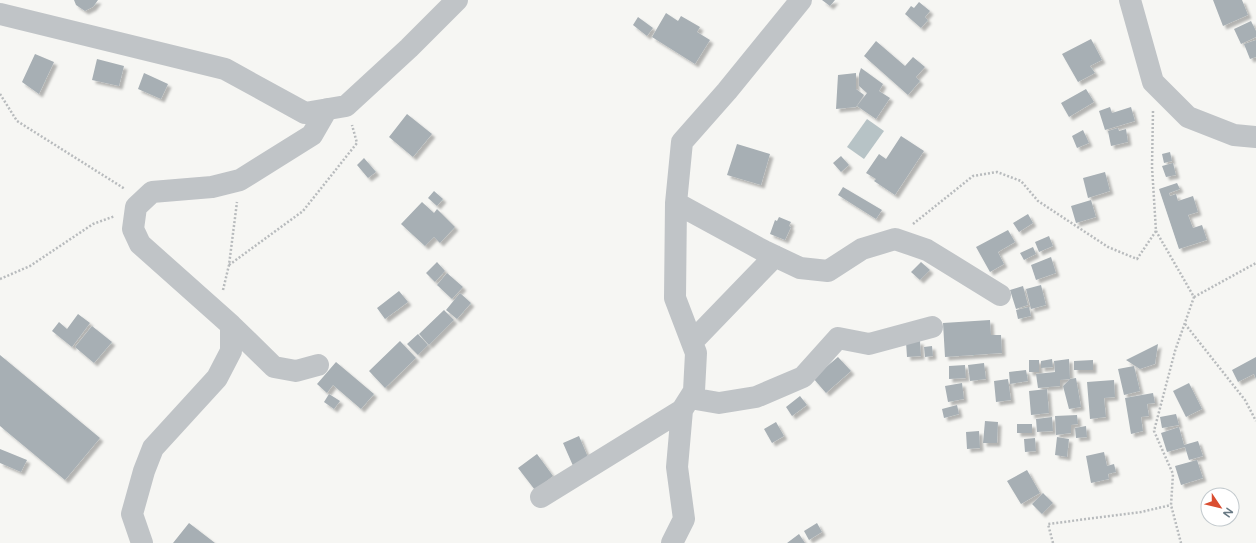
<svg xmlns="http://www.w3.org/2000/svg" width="1256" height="543" font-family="'Varela Round',sans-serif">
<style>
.water{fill:#b7c3c6}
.building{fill:#a7afb4;filter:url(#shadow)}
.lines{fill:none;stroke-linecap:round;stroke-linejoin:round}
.path{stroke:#b8bbbd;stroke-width:2.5;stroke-dasharray:2 2;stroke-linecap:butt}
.minor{stroke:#c0c4c7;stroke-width:22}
</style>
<defs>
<filter id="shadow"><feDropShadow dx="3.5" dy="3.5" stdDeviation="1" flood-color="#0004"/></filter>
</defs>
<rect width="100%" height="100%" fill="#f6f6f3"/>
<!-- water -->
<path class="water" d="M867 119 884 131 864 159 847 147Z"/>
<!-- building -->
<path class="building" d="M74 0H98L93 7 85 11 76 5Z
M822 0H835L830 6Z
M1213 0H1242L1248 15 1223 26Z
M919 2 930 11 925 17 928 20 921 28 905 14 911 6 914 8Z
M666 13 678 21 681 16 700 27 697 32 710 40 695 64 652 37Z
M638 17 653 28 647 36 633 25Z
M1251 21 1256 31V37L1241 44 1234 29Z
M1091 39 1102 60 1090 66 1095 73 1078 82 1062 54Z
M1256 40V57L1250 59 1244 44Z
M876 41 905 66 913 57 925 67 916 77 920 81 908 95 864 56Z
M35 54 54 62 39 94 22 82Z
M97 59 124 66 119 86 92 80Z
M861 68 883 84 879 91 890 98 876 119 857 106 867 93 859 86V74Z
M144 73 168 84 161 99 138 89Z
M856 73V89L864 95 856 107 836 109 838 75Z
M1086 89 1094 102 1069 117 1061 103Z
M1110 107 1112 113 1131 107 1135 121 1105 130 1099 111Z
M407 114 432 134 413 157 389 137Z
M1118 128 1119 131 1126 129 1128 142 1111 146 1108 131Z
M1083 130 1089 143 1077 148 1072 136Z
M901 136 924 151 895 195 874 181 876 179 866 173 879 154 886 159Z
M737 144 770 154 761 185 727 175Z
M1170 152 1172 161 1164 163 1162 154Z
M841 156 849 165 841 172 833 163Z
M364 158 376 172 368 178 357 165Z
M1173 163 1176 175 1166 177 1162 166Z
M1105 172 1110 191 1088 198 1083 178Z
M1177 183 1180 189 1169 193 1170 196 1176 194 1178 201 1193 196 1198 212 1188 215 1193 228 1202 225 1207 240 1179 249 1159 189Z
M843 187 882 210 876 219 838 195Z
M434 191 443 199 437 206 428 198Z
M1091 200 1096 217 1076 223 1071 206Z
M422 202 434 213 437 209 455 227 440 243 434 237 425 246 401 224Z
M1028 214 1033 223 1019 232 1013 223Z
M779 217 791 222 789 226 791 227 785 240 770 234 775 220 777 221Z
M1008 230 1015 242 998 252 1004 264 990 272 976 247Z
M1049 236 1053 246 1039 252 1035 242Z
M1033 247 1036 254 1024 260 1020 253Z
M1051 257 1056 273 1036 280 1031 265Z
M437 262 445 271 435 282 426 273Z
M921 262 930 270 920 280 911 272Z
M447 273 463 287 452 299 437 285Z
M1041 285 1046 305 1031 309 1026 289Z
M1023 286 1028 305 1016 309 1010 290Z
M399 291 408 302 385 319 377 308Z
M460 293 471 303 457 319 446 310Z
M1029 307 1031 316 1018 319 1016 310Z
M444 310 454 320 429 345 419 334Z
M78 314 90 323 72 347 52 331 59 322 67 329Z
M990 320 991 335H1001L1002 353 945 357 943 323Z
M92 326 112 342 94 363 75 347Z
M418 334 428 345 418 355 407 344Z
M400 341 416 358 385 388 369 371Z
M920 341 921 356 907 357 906 342Z
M1158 344 1155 364 1140 369 1126 360Z
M932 346 933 356 925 357 924 347Z
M0 355 100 438 65 480 0 426Z
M838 357 851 371 826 393 813 378Z
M1256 357V379L1254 374 1238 382 1232 370Z
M1052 359 1053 367 1041 368V361Z
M1069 359 1070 379 1076 378 1081 407 1069 409 1063 386 1070 379 1060 380V386L1038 388 1036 374 1055 372 1054 361Z
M1029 360H1039V372H1029Z
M1093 360V370H1074V361Z
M336 362 374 394 361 409 333 385 327 393 317 384Z
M984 363 986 379 970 381 968 365Z
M965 365 966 378 949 379V366Z
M1134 366 1140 391 1124 395 1118 369Z
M1026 370 1028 381 1010 384 1009 372Z
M1008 379 1011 400 996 402 994 381Z
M1114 380 1115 397 1104 398 1106 417 1090 419 1087 382Z
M962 383 964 399 948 402 945 386Z
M1189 383 1202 409 1186 417 1173 391Z
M1047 389 1049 413 1031 415 1029 391Z
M1153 393 1155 403 1147 404 1149 416 1141 417 1143 431 1131 434 1125 398Z
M329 394 340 401 334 409 324 402Z
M800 396 807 405 792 416 786 407Z
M957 405 959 414 944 418 942 409Z
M1176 414 1179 425 1162 428 1160 417Z
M1077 415 1078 424 1071 425V433L1056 435 1055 416Z
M1052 417 1053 431 1037 432 1036 419Z
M985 421 998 422 997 443H983Z
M776 422 784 436 772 443 764 429Z
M1017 424H1032V433H1017Z
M1086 426 1087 437 1076 438 1075 428Z
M1179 427 1184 445 1198 441 1203 456 1189 460 1185 447 1167 452 1161 433Z
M979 431 980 448 967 449 966 432Z
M579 436 590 462 574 468 563 443Z
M1057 437 1069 439 1067 457 1055 455Z
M1035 438 1036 451 1025 452 1024 439Z
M0 449 27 460 21 472 0 463Z
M1104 452 1107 466 1114 464 1116 472 1108 474 1109 479 1091 483 1086 456Z
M537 454 553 476 535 490 518 468Z
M1197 460 1203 478 1181 485 1175 466Z
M1027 470 1040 493 1021 504 1007 481Z
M1043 493 1053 503 1042 514 1032 504Z
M189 523 215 543H173Z
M817 523 822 532 809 540 804 531Z
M799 534 805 543H787Z"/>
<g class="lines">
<!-- path -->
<path class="path" d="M0 94 17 121 125 189
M1153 111 1152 167 1156 231 1194 297 1175 351 1154 431 1173 474 1171 505 1181 543
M913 224 973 176 997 172 1021 181 1038 201 1108 247 1137 259 1156 231
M229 265 303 211 357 143 352 125
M0 279 30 266 93 224 115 216
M223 290 229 265 237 202
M1194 297 1256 263
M1185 324 1245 400 1256 421
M1053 543 1048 524 1141 512 1171 505"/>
<!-- minor -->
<path class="minor" d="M1130 0 1153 82 1188 117 1234 135 1256 137
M0 14 225 69 305 113 346 106 409 48 457 0
M676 203 764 251 800 268 828 271 862 249 895 239 927 250 1000 295
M231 325 274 367 296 371 318 365
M692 342 775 256
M690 398 719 403 756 397 803 377 838 338 869 344 932 327
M541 497 682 410
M142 543 132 514 144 471 153 448 217 378 231 351V325L140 244 133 229 136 207 152 192 212 187 240 180 312 135 327 109
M672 543 684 519 677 467 682 410 694 391 696 353 675 298 676 203 682 142 727 91 801 0"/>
</g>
<!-- north arrow -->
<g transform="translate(1220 507) rotate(125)"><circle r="19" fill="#ffffff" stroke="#c2c9cd"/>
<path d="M0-3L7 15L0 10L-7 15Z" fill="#da4d30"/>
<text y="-6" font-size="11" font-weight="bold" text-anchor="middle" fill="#677883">N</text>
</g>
</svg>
